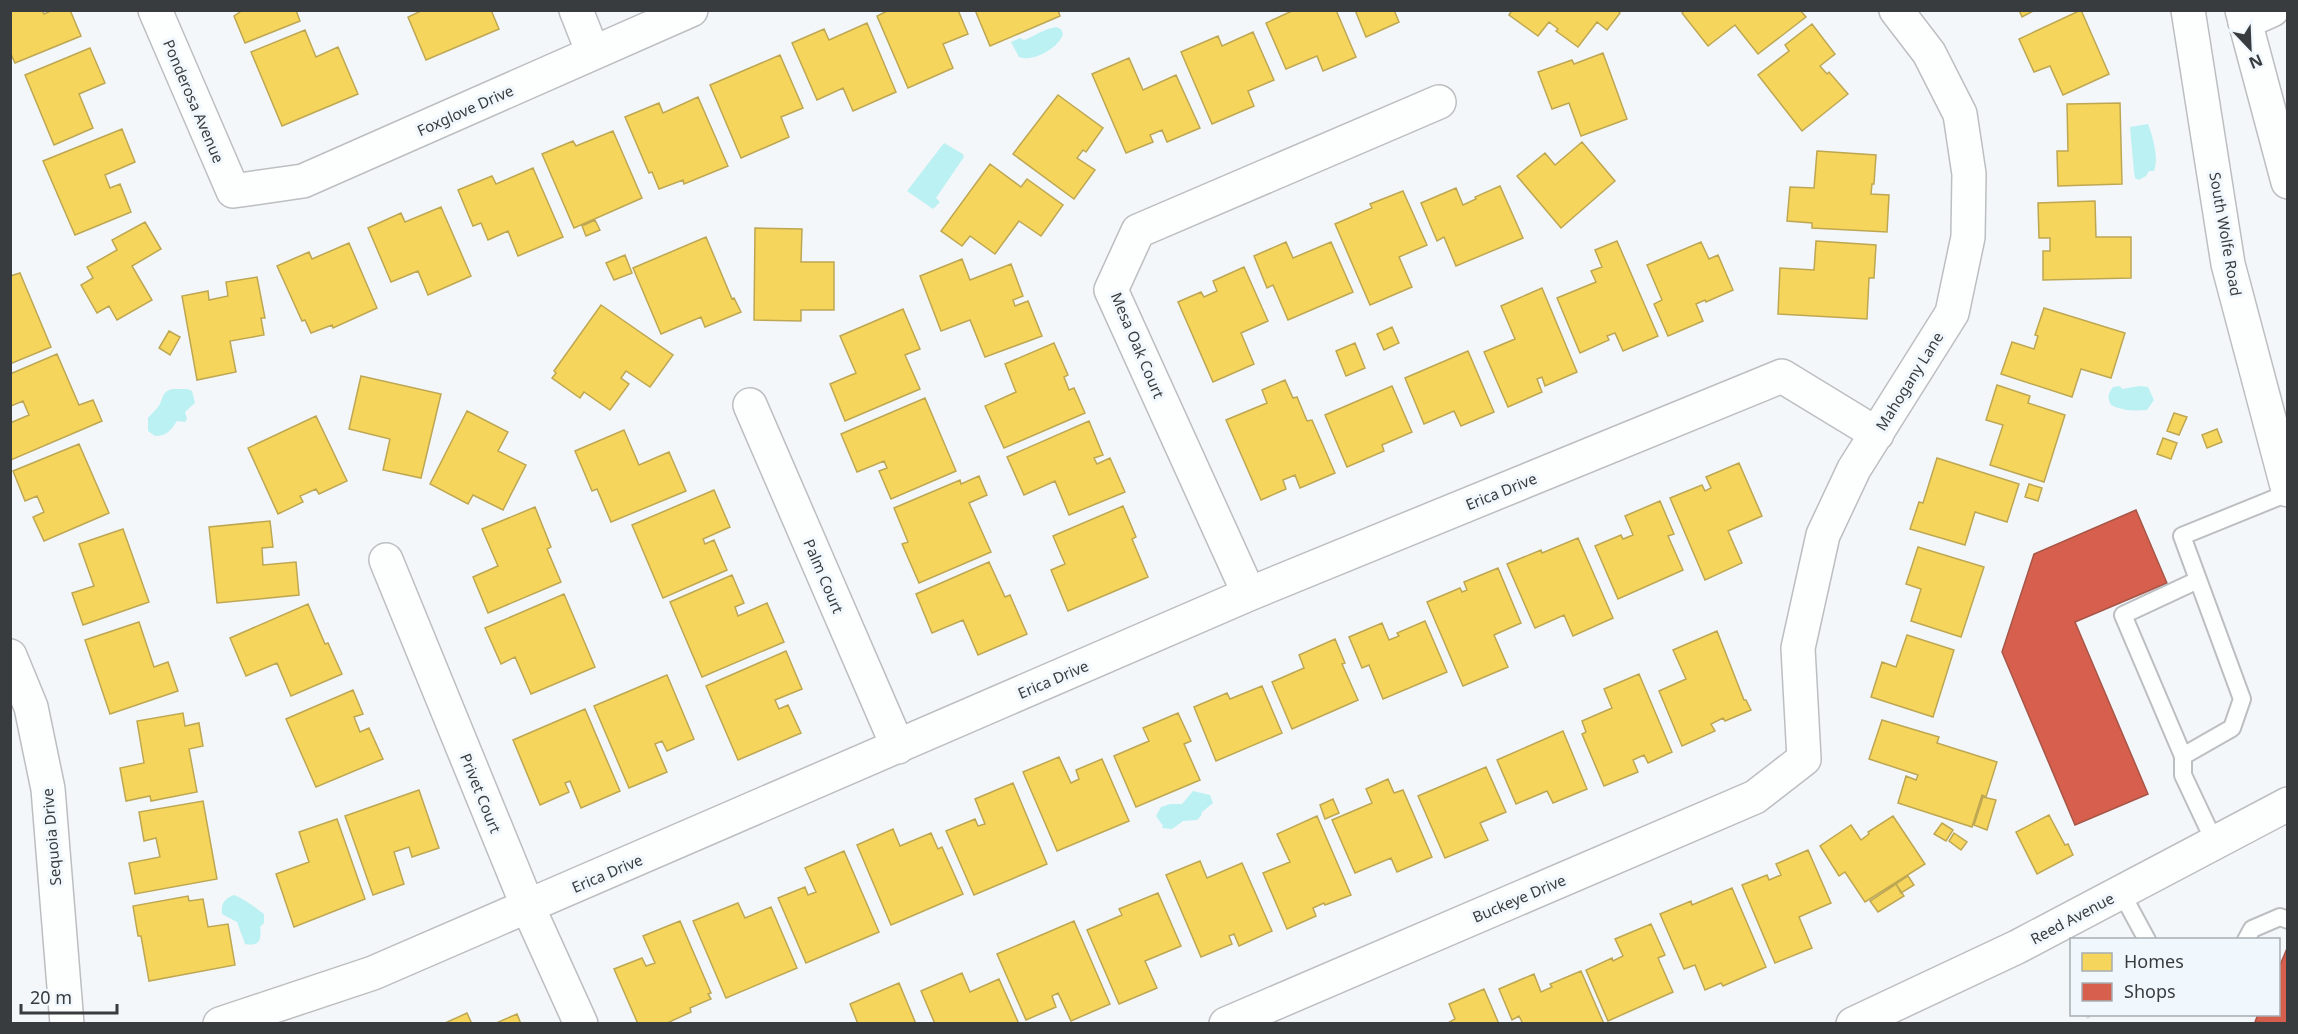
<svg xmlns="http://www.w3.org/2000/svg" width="2298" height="1034" font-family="'Noto Sans',sans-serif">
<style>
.water{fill:#bcf1f3}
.homes{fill:#f6d55c;stroke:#bda753;stroke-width:1.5}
.shops{fill:#d6604d;stroke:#a75548;stroke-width:1.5}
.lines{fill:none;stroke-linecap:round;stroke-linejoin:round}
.lane-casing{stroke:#bcbfc1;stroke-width:20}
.street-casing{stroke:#bcbfc1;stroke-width:36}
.secondary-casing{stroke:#bcbfc1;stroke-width:36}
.path{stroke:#dddedf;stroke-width:4;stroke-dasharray:4.5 4.5;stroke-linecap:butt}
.lane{stroke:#fdfefe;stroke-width:16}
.street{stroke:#fdfefe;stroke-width:33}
.secondary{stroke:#fdfefe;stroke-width:33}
.labels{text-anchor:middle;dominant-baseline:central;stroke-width:6;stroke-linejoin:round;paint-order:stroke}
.street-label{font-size:15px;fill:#393c3e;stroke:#f1f8fd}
</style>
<rect width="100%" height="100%" fill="#f4f7fa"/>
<!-- water -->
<path class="water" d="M1056 27 1061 29 1063 34C1059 48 1032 63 1019 57L1011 42 1020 38 1024 40C1035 36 1043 29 1056 27Z
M2148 124C2153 137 2159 158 2154 171H2149L2146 176 2139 180 2135 178 2134 172 2130 127Z
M944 143 963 154 964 157 936 198 940 202 933 209 907 191Z
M2120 386 2122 389 2139 386 2148 387 2154 400 2147 410C2134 411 2123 411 2111 405 2107 397 2108 394 2113 387Z
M173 389H187L192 391 195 403 185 412 187 419 185 422 177 421C171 430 167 436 155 436L148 431V418C151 414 155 411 158 407 164 399 161 391 173 389Z
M1193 791 1210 795 1213 803 1202 812 1201 816 1197 820 1183 821 1172 829 1162 828 1163 826 1156 816 1161 807 1170 804H1182Z
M234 895C243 898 256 908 264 914V923L260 927C262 940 259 947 245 944L237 922 222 914C221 903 224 899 234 895Z"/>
<!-- homes -->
<path class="homes" d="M10 10H42L44 14 53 10H70L81 36 15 63 10 52Z
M243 10H296L300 21 245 43 234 16Z
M423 10H491L499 29 426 60 408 17Z
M889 10H958L968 34 943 44 953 68 908 88 877 16Z
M975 10H1058L1060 16 990 46Z
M1294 10H1336L1356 57 1323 71 1317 56 1286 69 1266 23Z
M1355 10H1394L1399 22 1366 37Z
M1512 10H1617L1620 13 1607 30 1597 22 1578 47 1556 31 1558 29 1549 22 1538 36 1509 15Z
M1685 10H1800L1806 17 1758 54 1735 25 1708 46 1682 13Z
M2019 10H2035L2022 17Z
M2081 10 2109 74 2063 95 2050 66 2034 72 2019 39Z
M867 23 896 92 853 111 843 88 817 100 792 43 824 29 829 40Z
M1812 24 1835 54 1820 66 1827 74 1829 72 1848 94 1802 131 1758 75 1789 51 1785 45Z
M305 30 316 57 338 47 358 94 282 126 251 52Z
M1253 32 1274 80 1248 91 1254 106 1212 124 1181 52 1218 36 1222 46Z
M90 48 105 83 79 94 93 128 54 145 25 75Z
M1603 53 1627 119 1581 136 1569 103 1552 109 1538 72 1572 60 1574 64Z
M780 55 803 108 781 117 789 137 741 158 710 85Z
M1129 58 1143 90 1176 75 1200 128 1167 142 1162 130 1150 135 1153 142 1126 153 1092 74Z
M1058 95 1103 128 1086 152 1083 150 1077 158 1095 170 1074 199 1013 154Z
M698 97 728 166 684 184 683 180 659 189 652 172 649 173 625 117 659 103 663 113Z
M2120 103 2122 184 2058 186 2057 151H2068L2067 104Z
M122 129 135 162 105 175 110 188 120 184 131 212 75 235 43 161Z
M613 131 642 198 574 228 542 154 573 141 576 146Z
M1582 142 1615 181 1561 228 1517 176 1545 153 1555 165Z
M1817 151 1876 155 1874 184H1872L1871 194 1889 195 1887 232 1812 228V223L1787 221 1790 187 1814 188Z
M990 164 1021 187 1027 179 1063 205 1041 236 1019 221 995 254 970 236 962 246 941 231Z
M533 168 563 237 518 256 508 231 488 240 481 223 473 226 458 190 492 176 496 184Z
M1500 186 1523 238 1456 266 1444 237 1437 241 1421 203 1456 188 1463 205 1476 199 1475 197Z
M1403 191 1427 245 1399 257 1412 287 1370 305 1335 224 1372 208 1370 204Z
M2095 201 2096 237H2131V278L2043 280V251H2050V238H2039L2038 203Z
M441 207 471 276 428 295 418 271 391 282 368 228 401 213 405 222Z
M595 220 600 230 586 236 582 226Z
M145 222 161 249 132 266 152 300 117 320 109 306 97 313 81 285 93 278 87 267 117 250 112 240Z
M755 228 802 229 801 262H834V310H801V321L754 320Z
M706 237 732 299 734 298 741 312 705 327 701 317 661 334 633 268Z
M1617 241 1658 336 1623 351 1615 333 1607 336 1609 340 1580 353 1557 298 1596 282 1591 271 1602 267 1595 250Z
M1816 241 1876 245 1874 278H1869L1867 319 1778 314 1780 268 1814 270Z
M1286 242 1293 258 1331 242 1353 292 1288 320 1273 285 1267 288 1254 256Z
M1701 242 1709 259 1718 255 1733 290 1706 302 1705 300 1696 304 1703 321 1668 336 1654 304 1662 300 1647 265Z
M349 243 377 308 333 328 332 325 311 333 305 320 302 321 277 266 309 252 312 259Z
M625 255 632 273 614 280 606 263Z
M962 259 970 280 1011 264 1023 296 1013 300 1015 306 1028 301 1042 336 985 357 970 320 941 331 920 276Z
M1244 267 1268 321 1241 333 1254 364 1213 382 1178 302 1201 292 1204 297 1217 291 1213 281Z
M20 273 51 347 10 364V276Z
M257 277 265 318H261L264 335 230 341 236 372 197 380 182 296 208 291 209 300 228 296 226 282Z
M1542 288 1577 372 1545 386 1542 377 1537 379 1542 392 1508 407 1484 352 1515 339 1501 306Z
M601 305 673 355 650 387 626 371 621 378 629 384 610 410 584 392 580 398 552 378 556 373 554 371Z
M2044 308 2125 333 2111 378 2081 369 2072 397 2001 374 2012 342 2034 349 2038 336 2035 335Z
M903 309 920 349 905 355 920 389 845 421 830 384 856 373 840 336Z
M1392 327 1399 343 1384 350 1377 334Z
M169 331 180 337 170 355 159 348Z
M1054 343 1068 375 1064 377 1069 390 1074 388 1085 413 1004 448 985 406 1016 392 1005 364Z
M1355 343 1365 368 1346 376 1336 351Z
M1468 351 1494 412 1461 426 1454 411 1424 424 1405 378Z
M57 354 79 405 93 400 102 421 11 460 10 423 29 415 23 401 11 406 10 374Z
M361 376 441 394 421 478 383 470 390 439 349 429Z
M1285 380 1293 398 1297 397 1307 421 1312 420 1335 473 1300 488 1295 475 1283 480 1286 489 1261 500 1226 420 1267 403 1262 390Z
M1997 385 2030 396 2028 403 2065 415 2044 482 1990 465 2003 425 1986 420Z
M1392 386 1412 432 1382 445 1384 451 1347 467 1325 415Z
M925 398 956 471 891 499 879 471 887 468 884 461 857 472 841 434Z
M467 411 508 432 498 451 526 465 503 510 473 495 468 504 430 484Z
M2174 413 2187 417 2179 435 2167 431Z
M316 416 347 481 319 494 316 489 300 496 303 502 278 514 248 448Z
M1089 421 1103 455 1094 458 1097 464 1110 458 1125 492 1069 515 1055 481 1024 495 1007 457Z
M2217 429 2222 442 2207 448 2202 435Z
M624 430 639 465 669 452 686 491 611 522 597 489 592 491 575 451Z
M2163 438 2177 443 2171 459 2157 454Z
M79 444 109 513 44 541 33 517 44 512 37 496 25 501 13 471Z
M1937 458 2019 484 2007 522 1975 512 1965 545 1910 529 1919 502 1923 503Z
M1739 463 1762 516 1728 531 1742 563 1705 580 1670 498 1702 485 1705 491 1711 488 1706 477Z
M979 476 987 495 969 503 991 552 919 583 902 544 908 542 894 508 960 480 961 484Z
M2029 484 2042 488 2038 501 2025 497Z
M714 490 730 527 703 539 705 544 714 540 727 570 663 598 632 525Z
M1660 501 1674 534 1668 536 1683 570 1618 599 1595 546 1621 535 1623 539 1633 535 1625 516Z
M1123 506 1136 537 1132 539 1148 577 1068 611 1051 570 1065 564 1053 536Z
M535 507 551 547 547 549 561 582 488 613 473 577 498 566 482 529Z
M270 521 273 547 262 548 263 565 296 562 299 595 217 603 209 527Z
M123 529 149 602 83 625 72 593 94 586 79 544Z
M1578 538 1613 618 1573 636 1564 615 1535 628 1507 564 1541 550 1542 553Z
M1918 547 1984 567 1961 637 1911 621 1921 589 1906 584Z
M989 562 1005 597 1010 595 1027 634 978 655 963 620 932 633 916 594Z
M1498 568 1521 623 1494 635 1508 667 1463 686 1427 602 1460 588 1462 592 1467 590 1464 582Z
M732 575 744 603 735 607 738 616 767 603 784 642 702 677 670 602Z
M564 594 595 667 531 694 515 657 501 664 485 628Z
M308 604 325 644 328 643 342 674 291 696 277 663 246 676 230 638Z
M1425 621 1447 672 1383 699 1369 665 1362 668 1349 637 1382 623 1389 640 1399 636 1397 633Z
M139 622 154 667 168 662 178 691 110 714 85 640Z
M1717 631 1744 700H1746L1751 710 1725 721 1723 718 1711 724 1715 731 1682 746 1659 691 1686 679 1673 650Z
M1907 635 1954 650 1933 717 1871 697 1882 662 1896 667Z
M1335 639 1345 663 1342 664 1358 700 1292 729 1272 682 1304 668 1299 655Z
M786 651 802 689 775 700 779 709 788 705 801 733 738 760 706 686Z
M1639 674 1672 752 1648 763 1644 755 1633 760 1638 772 1604 786 1582 734 1586 732 1582 721 1612 708 1604 689Z
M667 675 694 739 667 751 662 741 655 744 667 772 629 788 594 706Z
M1262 686 1282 733 1216 761 1194 707 1227 693 1230 699Z
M353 690 363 714 354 717 360 732 369 728 383 759 316 787 286 719Z
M585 709 620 791 581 808 570 781 565 783 569 792 540 805 513 740Z
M183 713 185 726 199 723 203 746 189 749 197 792 151 801 150 796 126 801 120 768 144 763 137 721Z
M1178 713 1191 741 1184 744 1200 780 1136 807 1114 756 1149 741 1143 728Z
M1882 720 1939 737 1937 743 1997 762 1986 797 1982 795 1972 827 1898 803 1906 776 1916 780 1918 775 1869 759Z
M1563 731 1587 789 1553 803 1547 791 1516 804 1497 760Z
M1059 757 1071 783 1079 779 1076 770 1102 759 1129 821 1057 851 1023 772Z
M1486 767 1506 812 1480 823 1488 840 1445 858 1418 796Z
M1388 779 1394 793 1403 790 1432 857 1397 872 1391 858 1355 873 1332 820 1372 803 1366 789Z
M1013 783 1047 864 974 895 946 831 975 819 978 826 985 824 975 799Z
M419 790 439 848 412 857 409 847 394 852 404 884 373 895 345 816Z
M1983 797 1996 800 1987 830 1974 825Z
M1333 799 1339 813 1325 819 1320 805Z
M203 801 217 879 135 894 129 863 160 857 156 838 144 841 139 812Z
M2049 815 2065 845 2068 844 2073 855 2037 874 2016 832Z
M1317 816 1351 895 1325 905 1324 903 1313 908 1316 916 1287 929 1263 873 1290 862 1277 834Z
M1893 816 1925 864 1865 902 1845 872 1839 876 1820 846 1851 825 1861 840 1869 834 1868 832Z
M337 819 365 899 294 927 276 874 309 862 299 832Z
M1942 823 1953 830 1946 841 1934 834Z
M893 829 900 846 931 833 938 849 942 847 963 894 891 925 857 845Z
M1954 833 1967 842 1961 850 1949 841Z
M1808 850 1831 903 1799 917 1812 948 1775 963 1742 885 1767 875 1769 880 1781 875 1776 864Z
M844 851 879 932 806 963 778 898 805 887 808 895 816 892 805 868Z
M1200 861 1207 878 1242 863 1272 931 1239 946 1234 934 1229 936 1232 944 1201 957 1166 875Z
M1908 876 1914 885 1901 893 1896 884Z
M1896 884 1904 896 1878 912 1870 901Z
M1732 888 1766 967 1723 986 1721 983 1705 990 1695 965 1684 969 1660 914 1691 901 1692 905Z
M1158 893 1181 946 1145 961 1157 988 1119 1004 1087 930 1122 915 1119 909Z
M188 896 189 901 203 899 208 927 228 924 235 965 149 981 141 936H138L133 906Z
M738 903 745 918 771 907 797 968 726 998 693 921Z
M680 921 711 993 708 994 711 999 690 1008 691 1012 665 1024H638L614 969 642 958 646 966 655 963 643 936Z
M1074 921 1110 1004 1071 1021 1058 993 1052 996 1056 1007 1026 1020 997 954Z
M1651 924 1665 955 1658 958 1673 992 1608 1021 1586 970 1612 958 1613 961 1623 956 1615 939Z
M1581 971 1604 1024H1523L1519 1016 1512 1020 1499 989 1534 974 1541 992 1552 987 1550 984Z
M962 973 970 992 999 979 1019 1024H935L921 991Z
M899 983 916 1024H858L850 1004Z
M1484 989 1499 1024H1446L1455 1019 1449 1004Z
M467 1013 472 1024H443Z
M517 1014 521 1024H494Z"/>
<!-- shops -->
<path class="shops" d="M2136 510 2167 583 2075 622 2148 794 2075 825 2002 652 2034 554Z
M2288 946V1024L2255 1022 2258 1014H2278V964L2280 965Z"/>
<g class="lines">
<defs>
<path id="lane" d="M2183 756 2123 615 2198 580
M2215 843 2183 775V756L2232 728 2242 699 2182 536 2288 493
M2121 892 2147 940
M2246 940 2252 929 2280 917 2288 920"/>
<path id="street" d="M155 10 233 191 303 181 691 10
M576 10 593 53
M2245 22 2272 10
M750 405 898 747
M386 560 528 907 581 1024
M1249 594 1111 290 1138 231 1439 102
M10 656 31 707 48 789 67 1024
M220 1024 373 973 1249 594 1782 376 1877 434
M1226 1024 1755 797 1804 759 1798 648 1823 535 1854 469 1952 313 1968 237 1969 174 1960 114 1929 53 1896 10"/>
<path id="secondary" d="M2188 10 2228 264 2288 490
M2242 10 2288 182
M1853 1024 2017 947 2288 804"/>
</defs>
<!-- lane casing -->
<use href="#lane" class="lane-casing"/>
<!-- street casing -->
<use href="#street" class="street-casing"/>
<!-- secondary casing -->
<use href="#secondary" class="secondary-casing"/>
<!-- path -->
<path class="path" d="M2087 1014 2091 1024"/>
<!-- lane -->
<use href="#lane" class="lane"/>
<!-- street -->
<use href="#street" class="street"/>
<!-- secondary -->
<use href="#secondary" class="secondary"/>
</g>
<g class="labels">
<!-- street labels -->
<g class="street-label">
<text transform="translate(194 101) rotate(67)">Ponderosa Avenue</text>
<text transform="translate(465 110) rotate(-24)">Foxglove Drive</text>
<text transform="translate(2226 234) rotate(80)">South Wolfe Road</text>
<text transform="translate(1138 345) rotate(67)">Mesa Oak Court</text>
<text transform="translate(1909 381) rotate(-58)">Mahogany Lane</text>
<text transform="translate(1501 491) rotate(-22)">Erica Drive</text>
<text transform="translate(824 576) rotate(67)">Palm Court</text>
<text transform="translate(1053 679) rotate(-23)">Erica Drive</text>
<text transform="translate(481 793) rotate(68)">Privet Court</text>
<text transform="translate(51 837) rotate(-95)">Sequoia Drive</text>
<text transform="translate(607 873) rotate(-23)">Erica Drive</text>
<text transform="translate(1519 898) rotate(-23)">Buckeye Drive</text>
<text transform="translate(2072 918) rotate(-28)">Reed Avenue</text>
</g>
</g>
<!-- border -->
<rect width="2298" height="1034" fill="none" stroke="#393c3e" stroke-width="24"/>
<!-- legend -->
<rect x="2070" y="938" width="210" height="78" fill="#f1f8fd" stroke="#a7adb1" stroke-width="1.5"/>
<rect x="2082" y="953" width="30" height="18" fill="#f6d55c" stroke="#a7adb1" stroke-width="1.5"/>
<text x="2124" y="968" font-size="18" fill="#393c3e">Homes</text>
<rect x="2082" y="983" width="30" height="18" fill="#d6604d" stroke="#a7adb1" stroke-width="1.5"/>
<text x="2124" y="998" font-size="18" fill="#393c3e">Shops</text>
<!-- north arrow -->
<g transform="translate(2250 48) rotate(157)" stroke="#f1f8fd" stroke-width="4.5" paint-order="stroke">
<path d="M0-4.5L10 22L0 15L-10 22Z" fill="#393c3e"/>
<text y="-9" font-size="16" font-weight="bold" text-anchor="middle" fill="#393c3e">N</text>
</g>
<!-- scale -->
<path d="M21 1004v9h96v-9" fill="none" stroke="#393c3e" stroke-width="3"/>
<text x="30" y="1004" font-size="18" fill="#393c3e" stroke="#f1f8fd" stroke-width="4.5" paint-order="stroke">20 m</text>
</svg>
